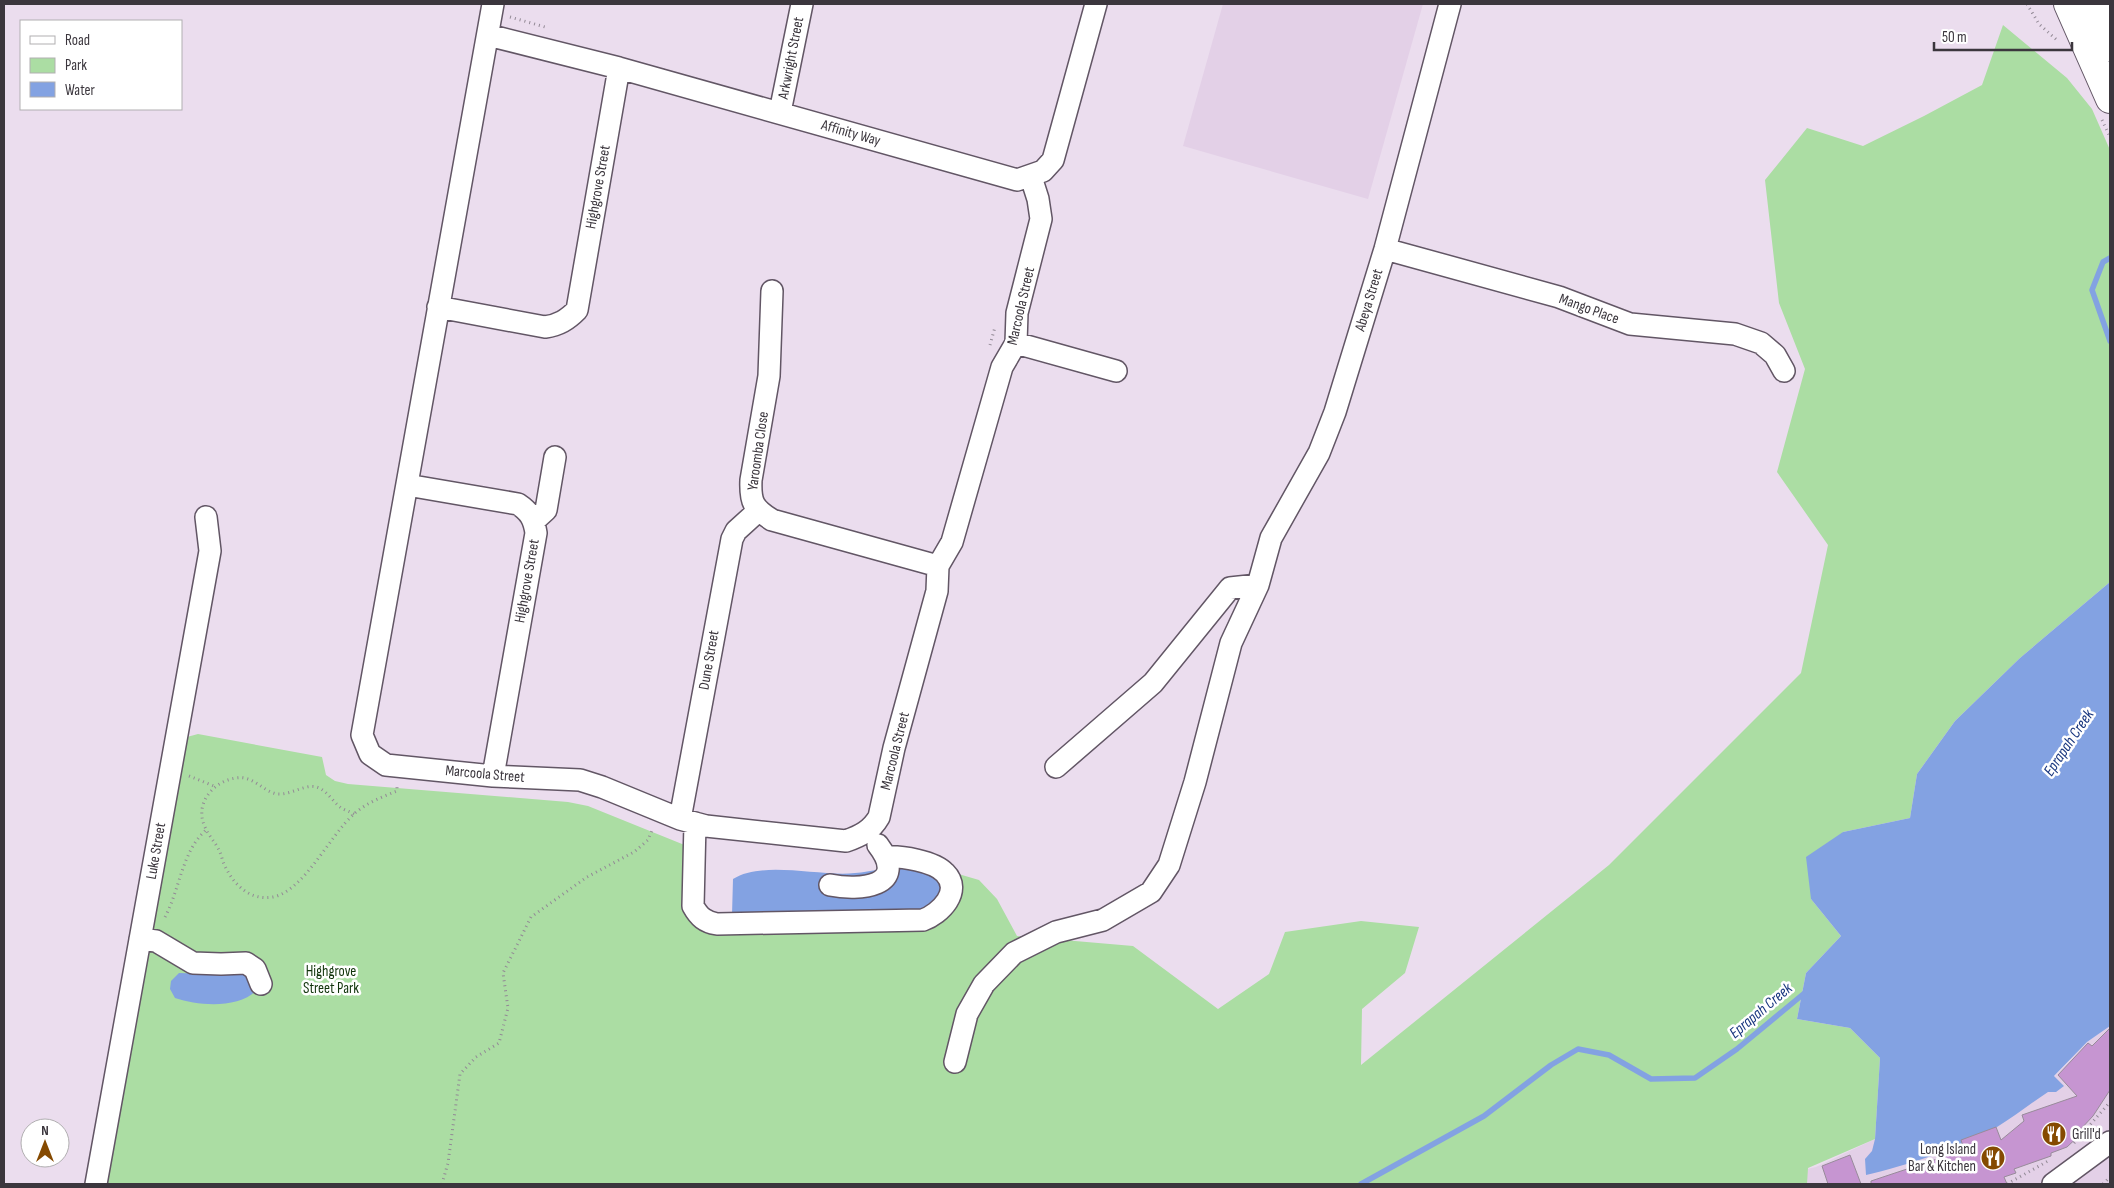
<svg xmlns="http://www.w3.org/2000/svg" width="2114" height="1188" font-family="'Sofia Sans Condensed',sans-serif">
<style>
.built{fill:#e3d0e7}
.green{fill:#abdda3}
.water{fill:#83a2e2}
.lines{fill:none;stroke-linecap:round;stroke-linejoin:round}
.stream{stroke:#83a2e2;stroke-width:5.5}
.building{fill:#c695d1;stroke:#988b9a}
.minor-casing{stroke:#625665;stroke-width:24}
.highway-casing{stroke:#625665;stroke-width:30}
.path{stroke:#928995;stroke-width:3;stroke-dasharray:1 4;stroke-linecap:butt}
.minor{stroke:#fff;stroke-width:21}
.highway{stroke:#fff;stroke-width:28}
.labels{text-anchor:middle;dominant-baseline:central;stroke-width:5;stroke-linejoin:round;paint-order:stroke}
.street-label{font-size:15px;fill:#3b363d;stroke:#fff}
.park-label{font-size:15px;fill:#11340b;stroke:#fff}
.poi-label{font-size:15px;fill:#3b363d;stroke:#fff;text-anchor:start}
.water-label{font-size:16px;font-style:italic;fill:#17357e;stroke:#fff}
</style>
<rect width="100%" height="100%" fill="#ebddee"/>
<!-- built -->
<path class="built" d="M1223 4H1423L1368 199 1183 146Z
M2110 1026V1184H1741L1816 1167 1875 1139 2054 1077 2087 1042Z"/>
<!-- green -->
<path class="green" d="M2003 25 2067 78 2092 109 2110 150V582L2020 658 1955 721 1917 774 1910 818 1843 832 1811 899 1841 936 1806 973 1797 1019 1850 1028 1880 1058 1875 1139 1808 1168 1807 1184H107L187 737 198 734 322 757 326 775 335 781 348 784 568 802 588 806 687 846 692 921 706 933 923 927 955 873 979 880 997 899 1017 936 1133 946 1218 1009 1269 974 1285 932 1361 921 1419 927 1405 973 1362 1009 1361 1065 1609 865 1801 673 1828 545 1777 472 1805 369 1779 303 1765 180 1807 128 1863 146 1924 116 1982 85Z"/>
<!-- water -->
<path class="water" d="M2110 582V1026L2087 1042 2054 1076 2064 1086 2056 1092H2048C2031 1103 2015 1116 1997 1127 1963 1147 1905 1166 1866 1175L1865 1159 1872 1151 1875 1139 1880 1058 1850 1028 1797 1019 1806 973 1841 936 1811 899 1806 857 1843 832 1910 818 1917 774 1955 721 2020 658Z
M904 864 940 876 942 894 925 909 732 915 733 879C763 860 820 877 855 873 871 872 888 867 904 864Z
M179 973 248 975 257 990C238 1009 199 1006 175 998L170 989 171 981Z"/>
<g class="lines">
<!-- stream -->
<path class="stream" d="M2110 258 2103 262 2092 290 2110 341
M1361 1184 1484 1116 1551 1065 1578 1049 1609 1055 1651 1079 1695 1078 1737 1049 1807 991"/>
</g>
<!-- building -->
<path class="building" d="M2110 1028V1090L2093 1116 2079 1131 2082 1133 2067 1147 2051 1153V1156L2014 1169 2016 1173 2004 1177 2007 1184H1871V1181L1943 1157 1942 1154 1963 1146 1961 1140 1996 1127 2001 1140 2024 1121 2022 1115 2077 1096 2058 1075 2088 1043 2092 1046Z
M1850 1155 1861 1184H1828L1822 1166Z"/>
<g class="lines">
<defs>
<path id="minor" d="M493 4 362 735 370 754 386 765 493 776 580 780 602 787 680 819 706 826 846 841C860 836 871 831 879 817L894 748 937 591 938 566 952 542 1002 367 1016 343 1017 313 1041 219 1038 199 1031 177
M488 35 619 68 1017 180 1043 171 1053 160 1096 4
M780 112 802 4
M1385 249 1559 297 1630 324 1735 334 1761 343 1775 355 1784 371
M772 291 769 376 751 480C750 502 753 508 772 520L938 566
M438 307 545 327C559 325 567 320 577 310L619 68
M1016 343 1116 371
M407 485 518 504C530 512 534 519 536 533L493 776
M534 521 546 510 555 457
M1056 767 1153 683 1230 588 1258 585
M680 819 732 539 736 531 758 511
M695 823 693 906C699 917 705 922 717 924L923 920C940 914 963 891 945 873 934 861 901 856 886 857
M830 885C859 891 910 887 878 845
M140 939 156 941 193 963 221 964 246 963 255 969 261 984
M955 1062 967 1014 984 984 1014 953 1056 932 1103 920 1151 892 1169 865 1195 782 1231 643 1258 585 1271 538 1319 453 1335 412 1385 249 1450 4
M96 1184 210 551 206 517
M2053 1184 2110 1142"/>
<path id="highway" d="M2068 4 2110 99
M2096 4 2110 47"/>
</defs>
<!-- minor casing -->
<use href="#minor" class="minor-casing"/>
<!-- highway casing -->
<use href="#highway" class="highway-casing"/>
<!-- path -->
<path class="path" d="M2027 4 2039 24 2058 41
M510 17 545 27
M2102 120 2110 137
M990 345 995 327
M189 776 214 786
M354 814C349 811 344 810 340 807 330 799 323 783 307 787 297 789 287 795 277 794 262 791 253 775 236 778 213 781 194 804 205 827 208 835 215 842 219 850 221 854 222 859 224 864 233 884 249 901 273 897 304 891 330 835 354 814 366 803 382 797 397 791V786
M165 917C180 889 182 851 206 830
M2074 1143 2110 1102
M442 1184 448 1163 460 1074 476 1057 499 1043 508 1008 503 973 531 917 587 877 634 852 648 840 653 828
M2007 1184 2048 1161
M2103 1184 2110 1177"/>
<!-- minor -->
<use href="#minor" class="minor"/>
<!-- highway -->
<use href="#highway" class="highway"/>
</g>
<!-- icons -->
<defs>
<symbol id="restaurant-disc" viewBox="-11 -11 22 22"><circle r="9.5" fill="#854a01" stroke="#fff"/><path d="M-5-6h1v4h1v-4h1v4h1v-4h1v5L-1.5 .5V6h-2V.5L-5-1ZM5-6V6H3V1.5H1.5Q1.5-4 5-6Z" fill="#fff"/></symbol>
</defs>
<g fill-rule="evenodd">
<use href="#restaurant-disc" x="2040" y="1120" width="28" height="28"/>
<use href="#restaurant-disc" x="1979" y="1144" width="28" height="28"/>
</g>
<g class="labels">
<!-- street labels -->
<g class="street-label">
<text transform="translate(791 58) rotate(-79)">Arkwright Street</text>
<text transform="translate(851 133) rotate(16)">Affinity Way</text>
<text transform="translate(598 187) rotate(-80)">Highgrove Street</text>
<text transform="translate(1369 300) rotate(-73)">Abeya Street</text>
<text transform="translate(1021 306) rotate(-77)">Marcoola Street</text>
<text transform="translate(1589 309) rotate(20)">Mango Place</text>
<text transform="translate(758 451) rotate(-82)">Yaroomba Close</text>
<text transform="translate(527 581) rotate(-80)">Highgrove Street</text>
<text transform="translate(709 660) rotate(-80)">Dune Street</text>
<text transform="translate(895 751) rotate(-76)">Marcoola Street</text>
<text transform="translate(485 774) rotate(5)">Marcoola Street</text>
<text transform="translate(156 851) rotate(-80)">Luke Street</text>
</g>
<!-- park labels -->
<g class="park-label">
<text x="331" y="971">Highgrove<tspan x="331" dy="17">Street Park</tspan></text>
</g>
<!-- poi labels -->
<g class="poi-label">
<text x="2072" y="1134">Grill'd</text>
<text x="1976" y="1149" text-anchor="end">Long Island<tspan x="1976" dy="17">Bar &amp; Kitchen</tspan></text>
</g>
<!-- water labels -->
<g class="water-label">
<text transform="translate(2069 743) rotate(-56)">Eprapah Creek</text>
<text transform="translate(1761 1011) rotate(-40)">Eprapah Creek</text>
</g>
</g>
<!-- border -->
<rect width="2114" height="1188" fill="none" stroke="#3b363d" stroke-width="10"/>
<!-- legend -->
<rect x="20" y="20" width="162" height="90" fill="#ffffff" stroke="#b1afb1"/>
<rect x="30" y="36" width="25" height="8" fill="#ffffff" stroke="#b1afb1"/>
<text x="65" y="45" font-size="15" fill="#3b363d">Road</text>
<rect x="30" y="58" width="25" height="15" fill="#abdda3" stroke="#b1afb1"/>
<text x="65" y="70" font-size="15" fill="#3b363d">Park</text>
<rect x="30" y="82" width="25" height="15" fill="#83a2e2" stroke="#b1afb1"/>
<text x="65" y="95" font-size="15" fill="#3b363d">Water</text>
<!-- north arrow -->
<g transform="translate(45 1143)"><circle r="24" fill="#ffffff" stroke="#b1afb1"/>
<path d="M0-4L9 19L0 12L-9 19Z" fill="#854a01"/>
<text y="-8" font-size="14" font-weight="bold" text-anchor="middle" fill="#3b363d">N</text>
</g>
<!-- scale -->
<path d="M1934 42v8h138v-8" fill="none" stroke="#3b363d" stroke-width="2.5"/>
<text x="1942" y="42" font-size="15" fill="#3b363d" stroke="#ffffff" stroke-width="4" paint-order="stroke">50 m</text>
</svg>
